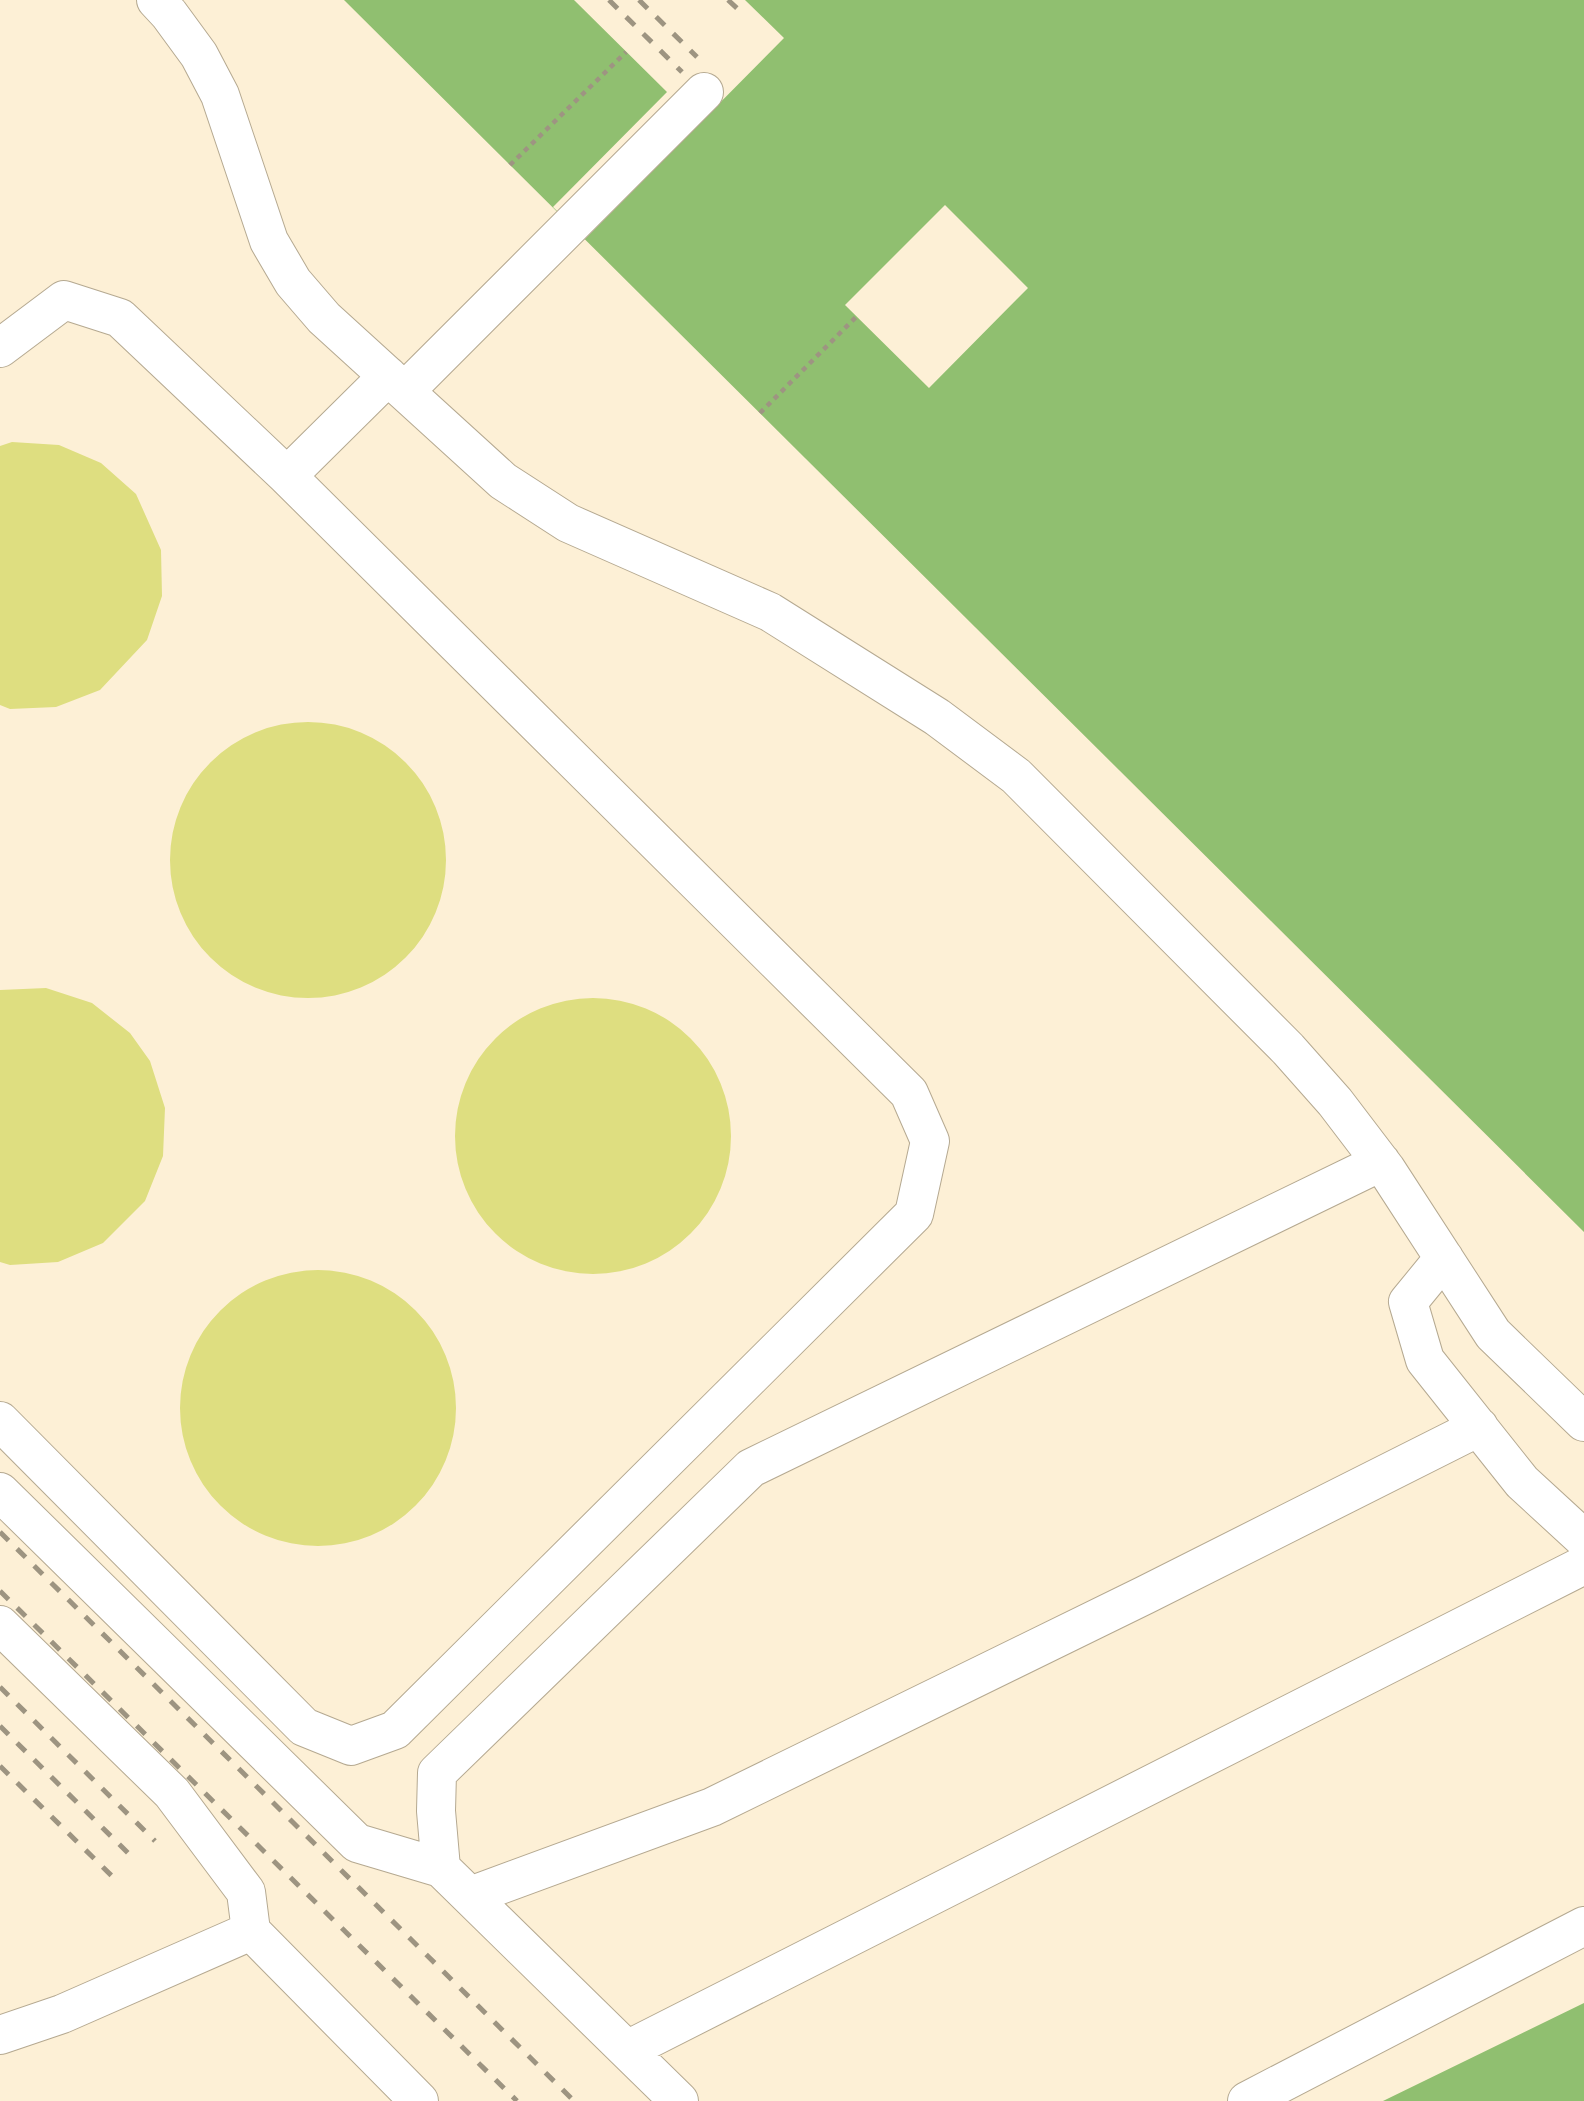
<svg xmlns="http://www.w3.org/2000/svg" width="1584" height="2101" font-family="Jost,sans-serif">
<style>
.water{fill:#90bf70}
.pier{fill:#fdf0d6}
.building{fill:#dede80}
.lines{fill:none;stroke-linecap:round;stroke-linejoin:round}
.minor-casing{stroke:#b5a991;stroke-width:40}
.path{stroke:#9e9482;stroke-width:4.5;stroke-dasharray:5 5;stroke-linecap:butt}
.minor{stroke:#fff;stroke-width:38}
.rail{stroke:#9d9481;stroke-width:5;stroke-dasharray:12 12;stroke-linecap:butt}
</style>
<rect width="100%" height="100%" fill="#fdf0d6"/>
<!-- water -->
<path class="water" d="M344 0H1584V1232Z
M1584 2003V2101H1383Z"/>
<!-- pier -->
<path class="pier" d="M574 0H745L784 38 585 239 553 207 667 92Z
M945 205 1028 288 929 388 845 305Z"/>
<!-- building -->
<path class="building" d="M12 442 59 445 101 463 136 494 161 550 162 596 147 640 100 690 56 707 10 709 0 705V446Z
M170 860a138 138 0 1 1 276 0a138 138 0 1 1-276 0Z
M46 988 92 1003 130 1033 150 1061 165 1108 163 1156 145 1201 103 1243 58 1262 10 1265 0 1262V990Z
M455 1136a138 138 0 1 1 276 0a138 138 0 1 1-276 0Z
M180 1408a138 138 0 1 1 276 0a138 138 0 1 1-276 0Z"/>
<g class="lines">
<defs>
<path id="minor" d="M156 0 169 14 199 55 220 95 269 241 293 282 324 318 503 481 568 523 770 612 937 717 1016 776 1288 1049 1335 1102 1386 1169 1493 1334 1584 1422
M0 348 64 300 120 318 287 476
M405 391 704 92
M1444 1258 1408 1302 1425 1360 1522 1482 1584 1539
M0 1421 304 1727 351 1746 395 1730 914 1214 930 1141 909 1093 287 476 388 376
M0 1492 357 1843 441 1868 679 2101
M0 1625 172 1793 246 1892 251 1931 62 2014 0 2035
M441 1868 436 1811 437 1773 751 1468 1381 1162
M470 1896 712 1807 1145 1595 1479 1427
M251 1931 419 2101
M627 2050 1584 1565
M1247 2101 1584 1926"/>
</defs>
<!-- minor casing -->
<use href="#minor" class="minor-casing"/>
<!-- path -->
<path class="path" d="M510 165 626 52
M760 413 856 317"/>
<!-- minor -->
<use href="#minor" class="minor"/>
<!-- rail -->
<path class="rail" d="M609 0 682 72
M639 0 697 57
M728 0 740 11
M0 1532 574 2101
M0 1591 517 2101
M0 1687 155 1841
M0 1726 134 1859
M0 1766 117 1881"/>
</g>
</svg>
